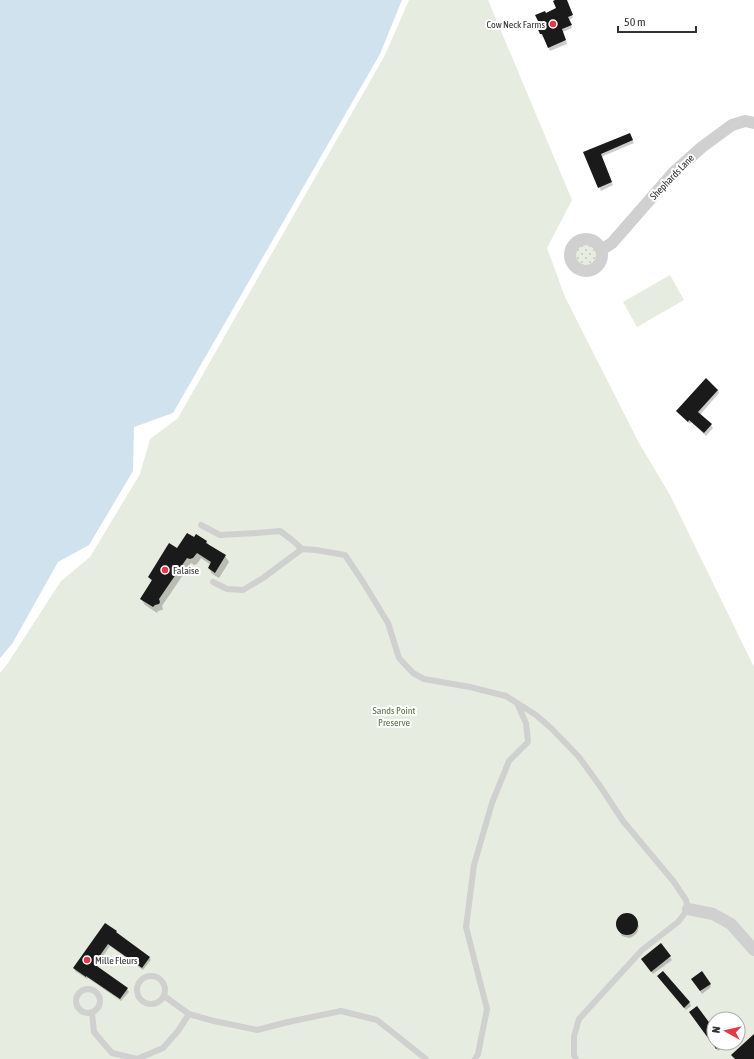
<svg xmlns="http://www.w3.org/2000/svg" width="754" height="1059" font-family="'Asap Condensed',sans-serif">
<style>
.grass{fill:url(#grass-dots)}
.park{fill:#e6ecdf;fill-rule:evenodd}
.water{fill:#cfe2ee}
.shadow{fill:#0003}
.building{fill:#1a1a1a}
.lines{fill:none;stroke-linecap:round;stroke-linejoin:round}
.service{stroke:#d0d0d0;stroke-width:6}
.minor{stroke:#d0d0d0;stroke-width:12}
.poi-dot{fill:#e63946;stroke:#fff;stroke-width:1.5}
.labels{text-anchor:middle;dominant-baseline:central;stroke-width:4;stroke-linejoin:round;paint-order:stroke}
.poi-label{font-size:10px;fill:#333;stroke:#fff;text-anchor:start}
.street-label{font-size:10px;fill:#333;stroke:#fff}
.park-label{font-size:10px;fill:#56703f;stroke:#fff}
</style>
<defs>
<pattern id="grass-dots" width="8" height="8" patternUnits="userSpaceOnUse"><rect width="8" height="8" fill="#e6ecdf"/><path d="M2 2h.1M6 6h.1" fill="none" stroke="#c6cbc0" stroke-width="1.8" stroke-linecap="round"/></pattern>
</defs>
<rect width="100%" height="100%" fill="#fff"/>
<!-- grass -->
<path class="grass" d="M574 255a12 12 0 1 1 24 0a12 12 0 1 1-24 0Z"/>
<!-- park -->
<path class="park" d="M409 0H488L572 200 547 248 565 297 639 443 670 495 754 667V1059H0V673L8 663 61 581 90 557 140 474 150 439 178 418 385 55ZM714 1019H738V1043H714Z
M670 275 684 300 637 327 623 302Z"/>
<!-- water -->
<path class="water" d="M0 0H402L380 54 173 413 134 427 133 471 89 545 58 562 12 644 0 658Z"/>
<!-- shadow -->
<path class="shadow" d="M558 0H566L573 18 569 20 572 28 563 32 567 44 550 51 544 36 542 37 541 34 545 14 558 8Z
M631 137 634 143 601 157 613 185 601 191 584 153Z
M718 390 719 393 700 415 711 425 713 428 706 436 691 422 690 424 679 414 677 411Z
M194 539 207 542 210 546 225 556 229 562 219 578 212 574 209 568 211 565 201 558 197 564 194 565 191 563 162 606 163 609 162 610 158 611 157 613 145 605 141 599 152 582 149 577 178 550Z
M625 914 632 915 634 917 639 926 637 933 632 937 629 938 622 936 617 927V920L619 917Z
M116 932 118 935 149 957 151 960 143 970 110 946 96 966 127 989 129 992 121 1001 88 978 87 979 75 971 74 968Z
M661 945 672 960 653 974 644 962Z
M663 972 690 1003 691 1006 686 1010 660 979 658 976Z
M694 982 710 984 711 987 702 994Z
M692 1015 714 1031V1043H723L725 1047 718 1051Z"/>
<!-- building -->
<path class="building" d="M555 0H567L573 15 568 17 572 25 562 29 566 40 548 48 542 34H540L535 23 538 21 535 15 545 11 546 13 556 8 553 1Z
M630 133 633 140 601 154 612 182 598 188 583 152Z
M706 378 718 390 698 412 712 424 704 433 689 420 688 422 676 411Z
M187 533 194 537 196 534 207 541 206 543 226 555 215 573 208 568 211 562 197 553 193 558 190 559 187 558 159 599 160 602 159 604 155 605 153 607 140 599 152 580 148 577 169 543 177 548Z
M616 924a11 11 0 1 1 22 0a11 11 0 1 1-22 0Z
M105 923 117 931 116 932 150 957 142 968 108 944 94 964 128 988 120 999 86 976V977L73 968Z
M661 943 671 956 651 972 641 959Z
M663 971 690 1002 684 1008 657 976Z
M702 971 711 984 700 991 691 979Z
M697 1006 714 1029V1043H725L716 1049 689 1012Z
M754 1034V1059H735L731 1055Z"/>
<g class="lines">
<!-- service -->
<path class="service" d="M201 525 220 535 257 533 280 531 292 540 302 549
M213 582 227 589 243 590 263 578 302 549 316 550 345 555 363 582 388 623 399 658 413 673 424 679 470 687 506 696 536 715 552 729 579 757 600 786 623 821 674 882 686 900 688 909 678 922 642 950 579 1019 574 1036V1055L576 1059
M137 990a14 14 0 1 1 28 0a14 14 0 1 1-28 0Z
M76 1001a12 12 0 1 1 24 0a12 12 0 1 1-24 0Z
M164 996 189 1014 214 1021 257 1030 288 1022 341 1011 377 1020 426 1059
M92 1013 94 1032 112 1053 137 1059 163 1048 178 1031 189 1014
M475 1059 478 1054 487 1009 466 927 474 865 492 803 509 761 528 742 526 723 517 703"/>
<!-- minor -->
<path class="minor" d="M570 255a16 16 0 1 1 32 0a16 16 0 1 1-32 0Z
M601 250 612 243 674 172 702 147 732 125 745 121 754 123
M688 909 713 914 731 924 754 950"/>
</g>
<!-- markers -->
<g class="poi-dot">
<circle cx="553" cy="24" r="4"/>
<circle cx="165" cy="570" r="4"/>
<circle cx="87" cy="960" r="4"/>
</g>
<g class="labels">
<!-- poi labels -->
<g class="poi-label">
<text x="545" y="24" text-anchor="end">Cow Neck Farms</text>
<text x="173" y="570">Falaise</text>
<text x="95" y="960">Mille Fleurs</text>
</g>
<!-- street labels -->
<g class="street-label">
<text transform="translate(672 177) rotate(-46)">Shephards Lane</text>
</g>
<!-- park labels -->
<g class="park-label">
<text x="394" y="710">Sands Point<tspan x="394" dy="12">Preserve</tspan></text>
</g>
</g>
<!-- north arrow -->
<g transform="translate(726 1031) rotate(278)"><circle r="19" fill="#ffffff" stroke="#adadad"/>
<path d="M0-3L7 15L0 10L-7 15Z" fill="#e63946"/>
<text y="-6" font-size="11" font-weight="bold" text-anchor="middle" fill="#333333">N</text>
</g>
<!-- scale -->
<path d="M618 26v6h78v-6" fill="none" stroke="#333333" stroke-width="2"/>
<text x="624" y="26" font-size="12" fill="#333333" stroke="#ffffff" stroke-width="3" paint-order="stroke">50 m</text>
</svg>
